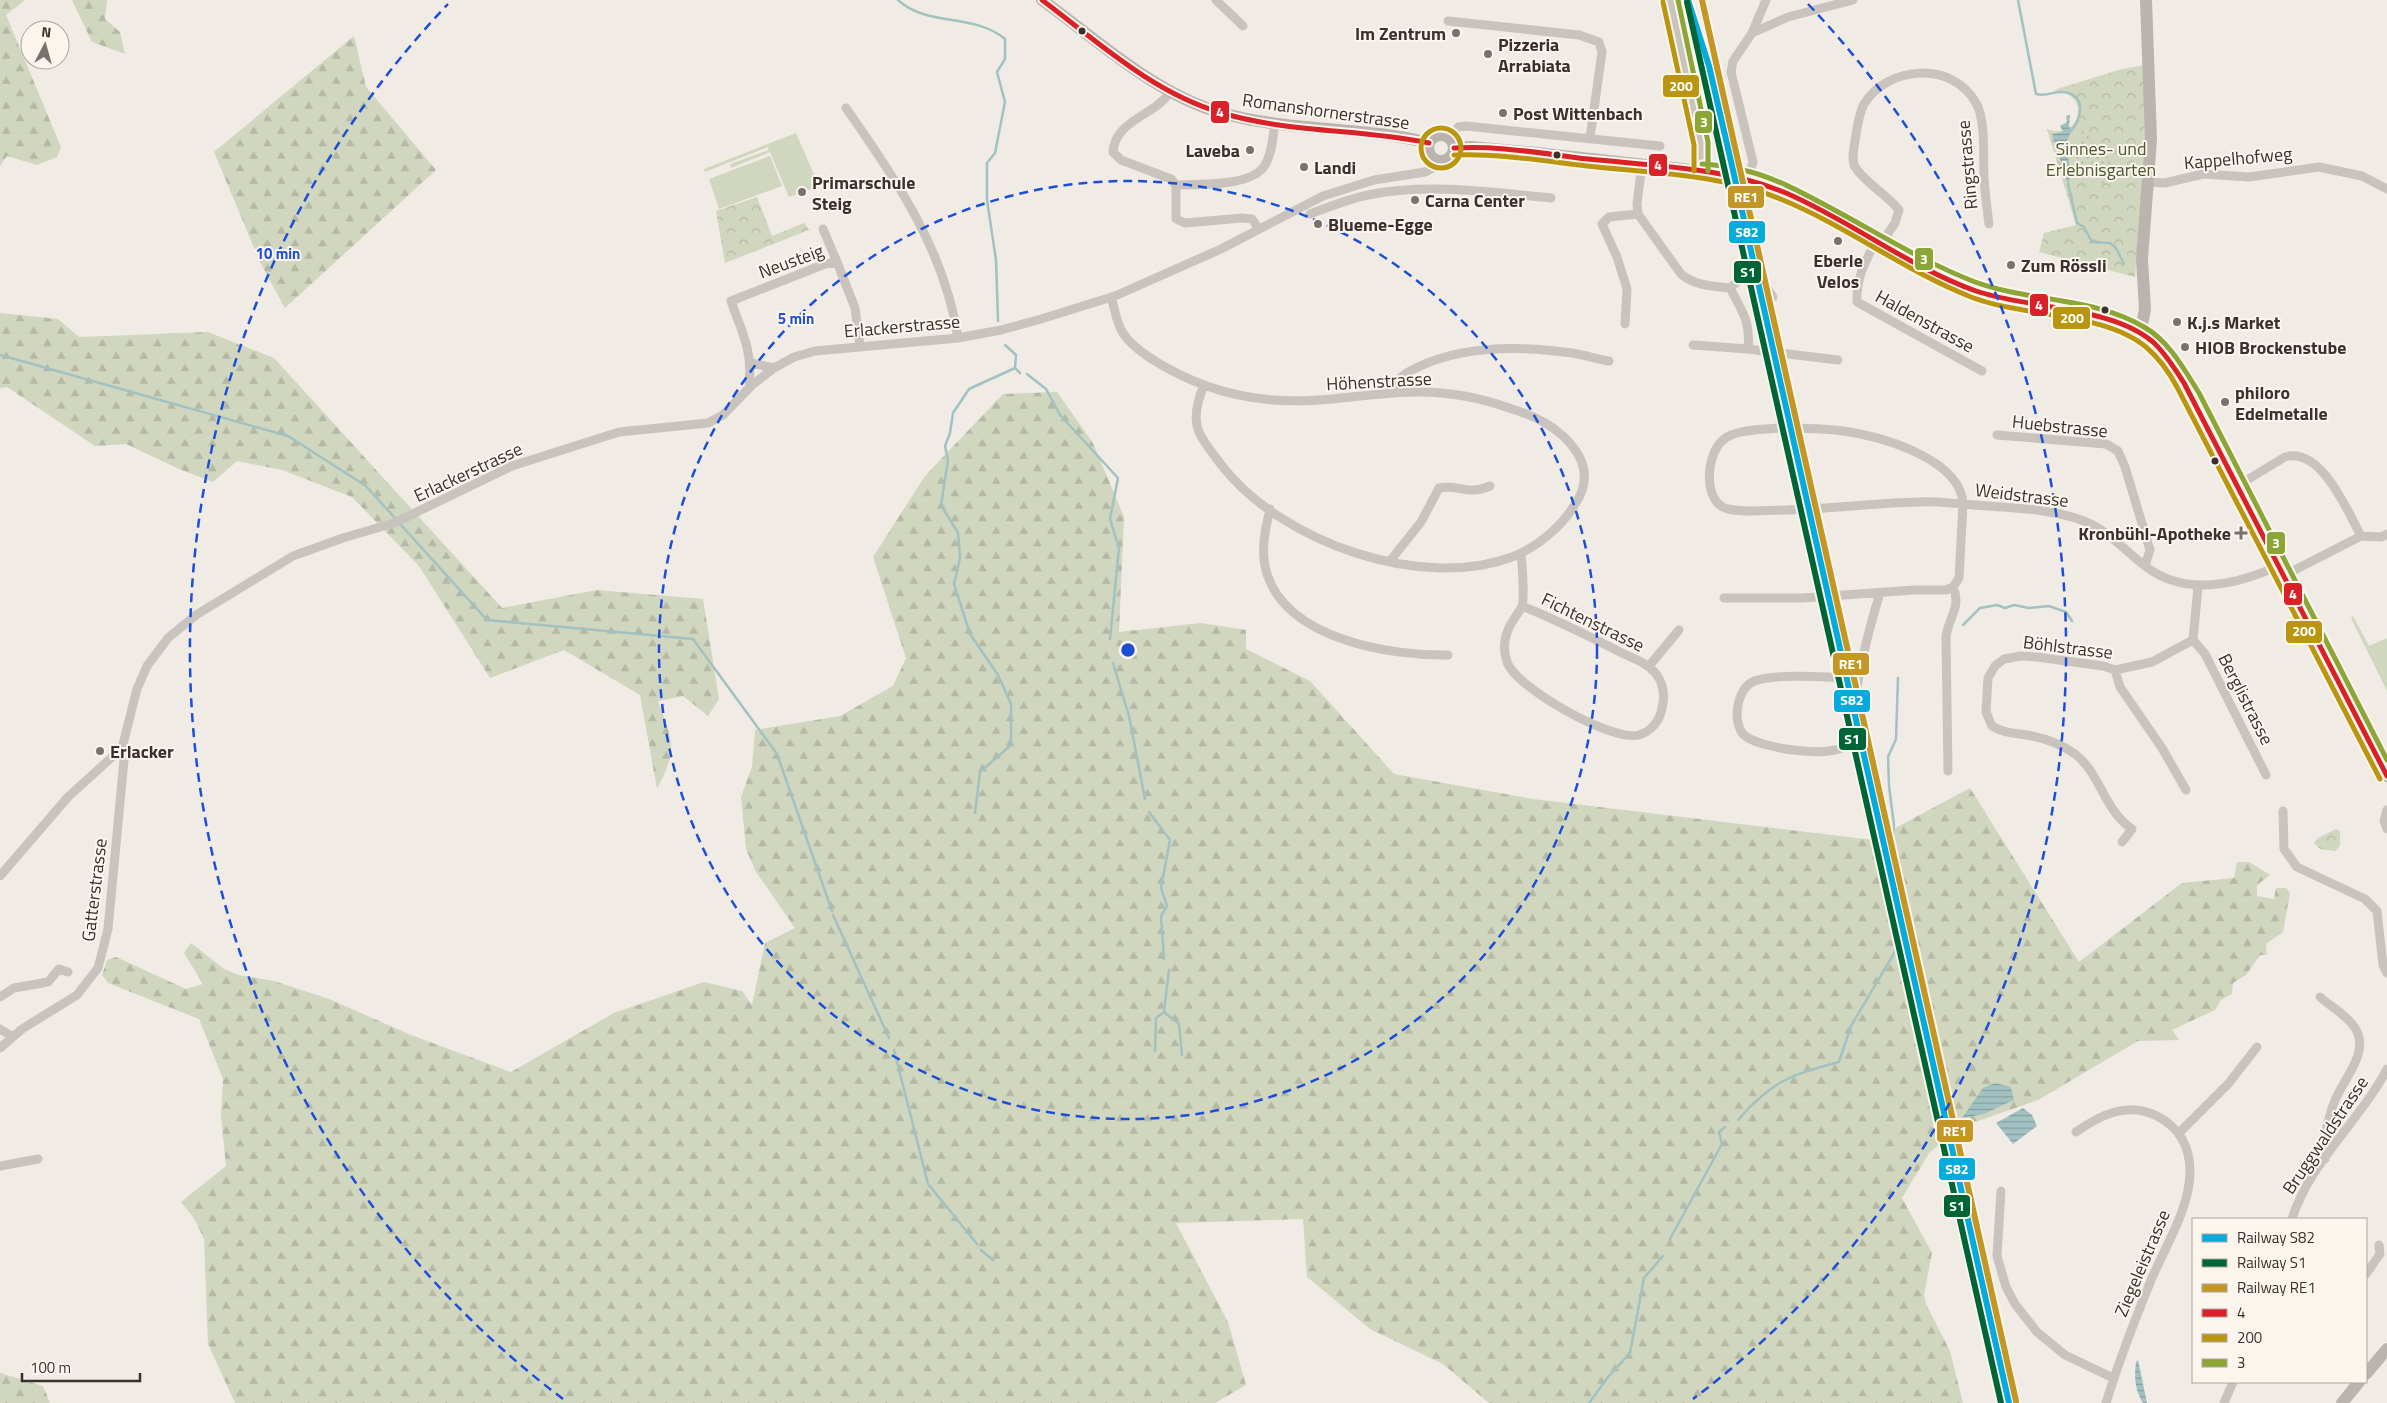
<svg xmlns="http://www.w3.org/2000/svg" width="2387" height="1403" font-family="'Titillium Web',sans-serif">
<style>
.forest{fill:url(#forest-firs)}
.park{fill:url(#park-crowns)}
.garden{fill:url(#garden-dots)}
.pitch{fill:#d1d6bf}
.water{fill:url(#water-rules)}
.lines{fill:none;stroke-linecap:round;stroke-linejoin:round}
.stream{stroke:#a1c2c1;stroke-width:2.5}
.street{stroke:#c9c3be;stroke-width:9}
.secondary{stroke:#bab3ae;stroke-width:12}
.bus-1-casing{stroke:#fbf5ee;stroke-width:9}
.bus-2-casing{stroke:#fbf5ee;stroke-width:9}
.bus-3-casing{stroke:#fbf5ee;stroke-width:9}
.bus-1{stroke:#da2128;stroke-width:5}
.bus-2{stroke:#ba950f;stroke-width:5}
.bus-3{stroke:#8ba636;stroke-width:5}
.rail-1-casing{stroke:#fbf5ee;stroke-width:10}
.rail-2-casing{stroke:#fbf5ee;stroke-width:10}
.rail-3-casing{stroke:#fbf5ee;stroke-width:10}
.rail-1{stroke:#06abde;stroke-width:6}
.rail-2{stroke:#006536;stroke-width:6}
.rail-3{stroke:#c49624;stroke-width:6}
.ring{fill:none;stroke:#1d4ed8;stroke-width:2.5;stroke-dasharray:9 6}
.bus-dot{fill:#3b302b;stroke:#fbf5ee;stroke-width:2}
.poi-dot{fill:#7a716c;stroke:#fbf5ee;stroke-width:2}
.labels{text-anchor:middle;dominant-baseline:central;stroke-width:4;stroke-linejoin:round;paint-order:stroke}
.poi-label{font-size:18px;font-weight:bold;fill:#3b302b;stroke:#fbf5ee;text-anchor:start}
.street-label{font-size:18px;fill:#3b302b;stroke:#fbf5ee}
.park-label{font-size:18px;fill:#4a5a2e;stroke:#fbf5ee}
.centre{fill:#1d4ed8;stroke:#fbf5ee;stroke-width:2.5}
.ring-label{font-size:15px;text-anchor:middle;font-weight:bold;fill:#1d4ed8;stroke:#fbf5ee;stroke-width:4;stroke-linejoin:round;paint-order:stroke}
.line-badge{stroke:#fbf5ee;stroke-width:2}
.badge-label{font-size:14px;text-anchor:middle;font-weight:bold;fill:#fff}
</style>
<defs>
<pattern id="forest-firs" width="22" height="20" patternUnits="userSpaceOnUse" patternTransform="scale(1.25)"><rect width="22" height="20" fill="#d1d6bf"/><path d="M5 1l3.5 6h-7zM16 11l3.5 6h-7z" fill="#b4b8a4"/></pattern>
<pattern id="park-crowns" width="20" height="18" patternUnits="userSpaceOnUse" patternTransform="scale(1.25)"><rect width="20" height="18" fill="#d1d6bf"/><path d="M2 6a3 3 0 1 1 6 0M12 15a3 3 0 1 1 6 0" fill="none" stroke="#b4b8a4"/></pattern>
<pattern id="garden-dots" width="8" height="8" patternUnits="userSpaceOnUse" patternTransform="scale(1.25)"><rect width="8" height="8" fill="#d1d6bf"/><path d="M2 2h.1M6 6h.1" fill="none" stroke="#b4b8a4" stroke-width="1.8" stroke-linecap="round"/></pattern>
<pattern id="water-rules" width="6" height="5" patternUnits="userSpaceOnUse" patternTransform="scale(1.25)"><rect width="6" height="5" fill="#a1c2c1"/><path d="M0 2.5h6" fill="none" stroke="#849e9d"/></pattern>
</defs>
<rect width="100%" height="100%" fill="#f0ebe5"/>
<!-- forest -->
<path class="forest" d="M0 0H25L6 15 61 147 57 157 37 165 7 156 0 166Z
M72 0H107L105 19 120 32 125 54 92 42Z
M354 36 366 87 436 170 285 308 260 262 214 152Z
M0 313 58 319 79 337 208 332 274 358 502 608 597 590 703 599 719 699 708 716 683 696 658 701C673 742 678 749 657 789L640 695 564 650 490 678 419 566 352 497 282 470 237 461 213 482 179 469 126 444 95 446 7 387 0 388Z
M1057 392 1093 443 1124 517 1119 632 1201 623 1246 630V649L1310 681 1394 774 1533 799 1873 840 1970 788 2079 962 2182 883 2234 878 2237 862H2249L2270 875 2257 885V896L2274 899 2276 888H2286L2290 893 2283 932 2266 944 2267 955H2260L2246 975 2233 983 2232 994 2221 1000 2215 1010 2172 1030 2179 1040 2138 1041 2038 1100 1961 1127 1929 1153 1902 1198 1932 1253 1924 1295 1926 1304 1950 1351 1963 1403H1489L1443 1364 1370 1329 1307 1277 1303 1219 1176 1223 1228 1322 1246 1385 1215 1403H235L208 1344 204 1239 194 1218 181 1202 226 1166 221 1117 223 1079 199 1019 108 983 102 975 107 960 116 957 186 989 203 984 184 953 191 943 224 969 239 975 274 981 329 999 411 1035 511 1072 614 1013 704 982 742 991 752 1005 765 943 795 928 756 872 746 849 741 797 752 767 755 730 840 716 893 686 906 658 873 557 925 476 1003 394Z
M0 1373 43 1386 50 1403H0Z"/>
<!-- park -->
<path class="park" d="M2145 65V141L2135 277 2039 252 2044 233 2076 225 2047 129C2078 142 2095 95 2054 90L2122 69Z
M757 197 772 236 804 223 809 230 725 263 716 211Z
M2336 829 2340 831V846L2335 851 2320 849 2314 843 2318 838Z"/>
<!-- garden -->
<path class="garden" d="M2086 126 2095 152 2107 151 2108 170 2112 184 2080 181C2077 161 2070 142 2086 126Z"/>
<!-- pitch -->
<path class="pitch" d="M796 133 819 186 789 197 770 152 731 168 730 164 769 150 768 147 705 172 704 169Z
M770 156 782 186 719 209 709 179Z
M2353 616 2369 646 2387 638V691L2351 618Z"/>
<!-- water -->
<path class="water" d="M2070 115 2069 127 2071 131 2066 144 2070 168 2069 187 2052 134 2063 132 2060 126 2067 122 2066 116Z
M1995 1083 2011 1087 2014 1100 1984 1114 1962 1118 1983 1088Z
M2023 1108 2032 1115 2037 1126 2013 1144 1996 1123Z
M2138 1360 2147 1403H2143C2135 1390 2134 1377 2136 1362Z"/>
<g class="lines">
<!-- stream -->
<path class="stream" d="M898 0C927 27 975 13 1005 39V59L997 72 1005 102 995 153 987 163V200L996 260 998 321
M2018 0 2036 94C2047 97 2053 91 2063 92 2087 94 2082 120 2070 132
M2068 184 2077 223 2084 227 2092 242 2110 243 2116 248 2124 264
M0 355 288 436 366 486 394 517
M1015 368 1020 373
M1027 374 1046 389 1060 415 1118 478 1110 519 1119 548 1110 639
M401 525 487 620 693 639 777 754 832 911
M1963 625 1980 608 1997 605 2005 608 2014 605 2029 608 2049 606 2066 612 2072 621
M1113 663 1129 716 1145 799
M1149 812 1170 840 1161 888 1167 906 1161 916 1164 959
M975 813 980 772 1011 745V704L998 675 970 634 954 584 960 558 958 533 941 505 948 460 945 446 950 433 953 413 969 389 1015 368 1016 355 1005 345
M1890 858 1894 825 1889 786 1888 757 1896 739 1898 678
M833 915 889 1038
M1164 1012 1179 1024 1182 1055
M894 1050 928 1184 977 1244
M1155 1051 1156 1018 1164 1012 1169 970
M1738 1120C1772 1081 1790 1075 1839 1062L1851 1026 1909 928 1900 913 1903 897 1896 871
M1670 1239 1722 1144 1719 1132 1725 1127
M981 1250 993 1260
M1589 1403 1608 1377 1630 1353 1644 1278 1663 1256"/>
<!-- street -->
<path class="street" d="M1216 0 1243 26
M1670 0 1701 144V171
M1448 21 1579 35 1599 42 1602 52 1590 138
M1752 33 1788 17 1853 0
M1170 92C1156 115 1115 120 1113 152L1121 160 1171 179 1176 185V219L1185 223 1242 218 1252 219 1259 229
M846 108C896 179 945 251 958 338
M1449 138 1458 127 1466 126 1660 146
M1642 164 1637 204 1638 214 1681 274C1695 286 1712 286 1730 288 1742 311 1751 322 1748 349
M1748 179 1753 162 1731 72 1733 61 1752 33 1766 0
M2148 182 2165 183 2203 174 2249 177 2319 167 2362 176 2387 189
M1176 185C1199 184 1252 187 1265 165 1272 154 1273 136 1275 123
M1310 214C1329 207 1348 199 1368 195 1428 183 1490 192 1551 198
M823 229 837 262
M1876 241C1865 262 1856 278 1857 302L1982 371
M1881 244 1895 223 1899 210C1887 194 1866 184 1855 167 1851 160 1854 149 1855 141 1857 129 1858 115 1864 104 1888 65 1953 61 1976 103 1986 120 1983 157 1984 178 1985 193 1987 209 1989 224
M1730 288C1740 279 1745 275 1759 276L1773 297
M1111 297C1115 309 1116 322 1123 333 1137 355 1180 376 1204 385 1225 393 1250 398 1273 400 1322 404 1370 392 1419 392 1449 392 1481 398 1509 408 1533 415 1557 426 1573 447 1588 466 1588 486 1574 506 1560 528 1536 548 1512 557 1421 591 1282 542 1223 467 1199 435 1187 426 1204 385
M1625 324 1627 289 1617 257 1602 224 1609 217 1638 214
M1693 345 1748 349 1838 360
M751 363 774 368
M752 385 749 382C753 351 741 330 731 301L825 264 837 262 855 308 860 346
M1395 393C1394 378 1406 373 1418 367 1464 345 1523 346 1572 353 1585 355 1597 359 1609 361
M1778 428C1800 428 1822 428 1843 431 1881 436 1961 459 1963 504 1948 503 1933 501 1918 502 1874 503 1830 509 1785 510 1767 510 1746 513 1728 509 1702 503 1706 454 1723 440 1736 429 1761 430 1778 428Z
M1997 435 2106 444 2118 451 2125 467 2150 550 2145 566
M2237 486 2285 457C2321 446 2348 512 2361 536
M1270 509C1265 530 1260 552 1267 574 1288 639 1389 656 1448 655
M1521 553C1522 566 1525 595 1522 606 1521 610 1516 615 1514 619 1505 632 1502 647 1507 662 1516 688 1612 742 1639 735 1652 731 1660 720 1662 708 1666 692 1662 677 1649 667 1642 661 1630 657 1622 653 1589 636 1557 620 1522 606
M1390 561 1421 522 1439 488C1459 484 1467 496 1490 486
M2283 576 2361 536 2381 537 2387 534
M1724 598H1802L1914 590H1946L1953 587 1959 578 1963 504C2002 508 2047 507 2084 521 2108 530 2125 551 2145 566 2185 597 2236 585 2278 566
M2193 640 2205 654 2266 775
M1649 666 1679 630
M2115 670 2120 687 2162 748 2186 790
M1857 678C1829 678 1785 673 1758 680 1748 682 1742 691 1739 701 1736 711 1736 725 1743 734 1755 748 1835 760 1847 744 1853 735 1853 721 1854 711 1858 670 1868 632 1880 593
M1948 771 1946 637C1948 619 1962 606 1953 587
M2387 810 2384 821 2387 829
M2283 811 2284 849 2297 867 2365 899 2377 911 2383 965 2387 973
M2122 842 2132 829C2103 809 2101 774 2075 754 2062 745 2047 739 2032 736 2018 733 2004 734 1992 726L1986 712 1988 678 1995 666 2004 659 2021 656 2037 657 2103 666 2115 670 2152 662 2193 640 2198 587
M0 876 68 797 122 748 137 689 147 666 168 638 196 615 293 556 343 538 394 523 512 466 619 432 708 423 723 415 752 385 774 368 794 357 815 351 958 338 1001 330 1041 319 1115 296 1221 249 1323 196 1374 180 1425 172 1431 169 1437 160
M0 997 14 988 48 982 59 969 68 972
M2320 997C2331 1007 2347 1015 2355 1028 2371 1053 2342 1080 2334 1103 2328 1118 2326 1135 2319 1151L2325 1159
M0 1029 13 1037
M0 1048 22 1029 77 995 98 968 108 929 124 760 122 748
M2076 1132C2100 1115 2128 1101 2157 1116 2179 1127 2190 1147 2190 1171 2190 1208 2166 1245 2152 1278 2135 1319 2119 1361 2106 1403
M2179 1133 2228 1084 2257 1047
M0 1166 38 1159
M2001 1191 1997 1256 2006 1287 2015 1304 2037 1332 2065 1355 2113 1378
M2292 1219C2309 1163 2360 1121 2387 1069
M2366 1274 2380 1254 2379 1245
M2224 1403 2233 1382"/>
<!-- secondary -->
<path class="secondary" d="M1042 0C1096 39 1156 95 1222 113 1289 132 1362 126 1429 143
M1428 148a13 13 0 1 1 26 0a13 13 0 1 1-26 0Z
M1454 148 1471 147 1527 152 1719 173C1810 187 1888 257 1974 290 2026 310 2089 306 2139 333 2159 343 2173 365 2184 383L2387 776
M2140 333 2145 310 2142 259 2151 139 2146 0
M2366 1374 2387 1349
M2342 1403 2359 1382"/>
<defs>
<path id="bus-1" d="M1042 0C1098 42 1153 93 1222 113 1289 133 1361 129 1429 143
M1454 148C1498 145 1544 154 1588 159 1654 166 1724 167 1786 193 1851 221 1909 267 1976 291 2028 309 2111 306 2153 342 2166 354 2175 369 2184 383L2387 776"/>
<path id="bus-2" d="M1663 2 1694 145V171
M1421 148a20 20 0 1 1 40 0a20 20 0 1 1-40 0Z
M1454 155C1498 153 1543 161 1587 166 1652 173 1722 174 1783 200 1848 227 1905 271 1971 297 2022 317 2104 312 2146 347 2159 358 2169 372 2177 387L2380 779"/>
<path id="bus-3" d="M1678 0 1708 142V171
M1702 164C1717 165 1732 166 1747 171 1775 178 1801 192 1827 206 1876 232 1923 262 1975 282 2030 302 2093 297 2144 327 2169 341 2184 369 2199 393L2387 760"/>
</defs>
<!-- bus-1 casing -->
<use href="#bus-1" class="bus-1-casing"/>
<!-- bus-2 casing -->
<use href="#bus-2" class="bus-2-casing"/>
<!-- bus-3 casing -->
<use href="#bus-3" class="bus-3-casing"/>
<!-- bus-1 -->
<use href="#bus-1" class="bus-1"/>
<!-- bus-2 -->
<use href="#bus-2" class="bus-2"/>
<!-- bus-3 -->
<use href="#bus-3" class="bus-3"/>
<defs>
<path id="rail-1" d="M1688 0 1709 66 1730 157 2009 1403"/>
<path id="rail-2" d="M1687 2 2001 1403"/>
<path id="rail-3" d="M1702 0 2016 1401"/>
</defs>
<!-- rail-1 casing -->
<use href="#rail-1" class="rail-1-casing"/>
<!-- rail-2 casing -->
<use href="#rail-2" class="rail-2-casing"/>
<!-- rail-3 casing -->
<use href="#rail-3" class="rail-3-casing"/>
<!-- rail-1 -->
<use href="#rail-1" class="rail-1"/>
<!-- rail-2 -->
<use href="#rail-2" class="rail-2"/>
<!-- rail-3 -->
<use href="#rail-3" class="rail-3"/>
</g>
<!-- distance rings -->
<g class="ring">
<circle cx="1128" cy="650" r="469"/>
<path d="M563 1399A938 938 0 0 1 448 4M1808 4A938 938 0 0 1 1693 1399"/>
</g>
<!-- markers -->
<g class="bus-dot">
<circle cx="1082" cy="31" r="4.5"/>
<circle cx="1557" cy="155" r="4.5"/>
<circle cx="2105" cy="310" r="4.5"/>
<circle cx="2215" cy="461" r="4.5"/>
</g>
<g class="poi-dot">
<circle cx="1456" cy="33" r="5"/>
<circle cx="1488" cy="54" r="5"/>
<circle cx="1503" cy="113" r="5"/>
<circle cx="1250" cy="150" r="5"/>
<circle cx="1304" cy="167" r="5"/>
<circle cx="802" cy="192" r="5"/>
<circle cx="1415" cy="200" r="5"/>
<circle cx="1318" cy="224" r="5"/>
<circle cx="1838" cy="241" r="5"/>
<circle cx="2011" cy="265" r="5"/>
<circle cx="2177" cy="322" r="5"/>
<circle cx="2185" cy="347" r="5"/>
<circle cx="2225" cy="402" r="5"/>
<path d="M2238.5 525.5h5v5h5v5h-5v5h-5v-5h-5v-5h5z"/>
<circle cx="100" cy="751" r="5"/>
</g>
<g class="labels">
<!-- poi labels -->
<g class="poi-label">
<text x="1446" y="33" text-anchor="end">Im Zentrum</text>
<text x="1498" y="44">Pizzeria<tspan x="1498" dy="21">Arrabiata</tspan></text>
<text x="1513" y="113">Post Wittenbach</text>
<text x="1240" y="150" text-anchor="end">Laveba</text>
<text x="1314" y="167">Landi</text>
<text x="812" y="182">Primarschule<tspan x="812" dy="21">Steig</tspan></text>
<text x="1425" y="200">Carna Center</text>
<text x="1328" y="224">Blueme-Egge</text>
<text x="1838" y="260" text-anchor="middle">Eberle<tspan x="1838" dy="21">Velos</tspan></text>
<text x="2021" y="265">Zum Rössli</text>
<text x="2187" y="322">K.j.s Market</text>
<text x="2195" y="347">HIOB Brockenstube</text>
<text x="2235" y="392">philoro<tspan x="2235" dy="21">Edelmetalle</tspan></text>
<text x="2231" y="533" text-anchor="end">Kronbühl-Apotheke</text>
<text x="110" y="751">Erlacker</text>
</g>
<!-- street labels -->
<g class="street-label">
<text transform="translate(1326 111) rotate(8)">Romanshornerstrasse</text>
<text transform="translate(2238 158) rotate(-5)">Kappelhofweg</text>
<text transform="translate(1967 165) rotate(-95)">Ringstrasse</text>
<text transform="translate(791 261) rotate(-20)">Neusteig</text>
<text transform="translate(1925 321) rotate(29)">Haldenstrasse</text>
<text transform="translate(902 326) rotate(-5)">Erlackerstrasse</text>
<text transform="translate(1379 381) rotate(-3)">Höhenstrasse</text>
<text transform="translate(2060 426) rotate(6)">Huebstrasse</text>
<text transform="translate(468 472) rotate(-25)">Erlackerstrasse</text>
<text transform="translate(2022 495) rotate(7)">Weidstrasse</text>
<text transform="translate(1593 622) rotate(26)">Fichtenstrasse</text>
<text transform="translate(2068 647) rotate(7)">Böhlstrasse</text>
<text transform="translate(2246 699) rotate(63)">Berglistrasse</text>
<text transform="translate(94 890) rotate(-83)">Gatterstrasse</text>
<text transform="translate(2325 1135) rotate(-56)">Bruggwaldstrasse</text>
<text transform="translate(2142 1263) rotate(-67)">Ziegeleistrasse</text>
</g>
<!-- park labels -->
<g class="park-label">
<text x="2101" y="148">Sinnes- und<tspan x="2101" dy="21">Erlebnisgarten</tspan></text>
</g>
</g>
<circle cx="1128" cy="650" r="8" class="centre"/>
<g class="ring-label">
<text x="278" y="259">10 min</text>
<text x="796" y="324">5 min</text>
</g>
<g class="line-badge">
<rect x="1662" y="74" width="38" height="24" rx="5" fill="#ba950f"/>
<rect x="1210" y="100" width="20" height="24" rx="5" fill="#da2128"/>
<rect x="1694" y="110" width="19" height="24" rx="5" fill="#8ba636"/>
<rect x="1648" y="153" width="20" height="24" rx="5" fill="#da2128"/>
<rect x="1727" y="185" width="38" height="24" rx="5" fill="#c49624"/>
<rect x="1728" y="220" width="38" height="24" rx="5" fill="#06abde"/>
<rect x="1914" y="247" width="20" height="24" rx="5" fill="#8ba636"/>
<rect x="1733" y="260" width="29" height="24" rx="5" fill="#006536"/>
<rect x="2029" y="293" width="20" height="24" rx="5" fill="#da2128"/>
<rect x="2052" y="306" width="39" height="24" rx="5" fill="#ba950f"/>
<rect x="2266" y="531" width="20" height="24" rx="5" fill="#8ba636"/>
<rect x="2283" y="582" width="20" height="24" rx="5" fill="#da2128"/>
<rect x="2285" y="620" width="38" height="24" rx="5" fill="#ba950f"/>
<rect x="1832" y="652" width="38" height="24" rx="5" fill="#c49624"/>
<rect x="1833" y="689" width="38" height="24" rx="5" fill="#06abde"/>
<rect x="1838" y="727" width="29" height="24" rx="5" fill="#006536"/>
<rect x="1936" y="1119" width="38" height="24" rx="5" fill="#c49624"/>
<rect x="1938" y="1157" width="38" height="24" rx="5" fill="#06abde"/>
<rect x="1943" y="1194" width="28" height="24" rx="5" fill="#006536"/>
</g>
<g class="badge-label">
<text x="1681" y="91">200</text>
<text x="1220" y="117">4</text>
<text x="1704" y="127">3</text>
<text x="1658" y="170">4</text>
<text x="1746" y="202">RE1</text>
<text x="1747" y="237">S82</text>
<text x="1924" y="264">3</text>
<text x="1748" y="277">S1</text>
<text x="2039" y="310">4</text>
<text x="2072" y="323">200</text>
<text x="2276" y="548">3</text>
<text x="2293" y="599">4</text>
<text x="2304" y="636">200</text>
<text x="1851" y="669">RE1</text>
<text x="1852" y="705">S82</text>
<text x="1852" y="744">S1</text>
<text x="1955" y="1136">RE1</text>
<text x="1957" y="1174">S82</text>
<text x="1957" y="1211">S1</text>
</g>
<!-- legend -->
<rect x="2192" y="1218" width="175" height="165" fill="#fbf5ee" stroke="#aea6a0"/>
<rect x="2202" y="1234" width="25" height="8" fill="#06abde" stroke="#aea6a0"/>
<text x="2237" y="1243" font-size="15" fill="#3b302b">Railway S82</text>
<rect x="2202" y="1259" width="25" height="8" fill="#006536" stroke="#aea6a0"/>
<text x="2237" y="1268" font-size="15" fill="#3b302b">Railway S1</text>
<rect x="2202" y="1284" width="25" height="8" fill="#c49624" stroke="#aea6a0"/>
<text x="2237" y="1293" font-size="15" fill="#3b302b">Railway RE1</text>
<rect x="2202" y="1309" width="25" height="8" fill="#da2128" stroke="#aea6a0"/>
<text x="2237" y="1318" font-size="15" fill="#3b302b">4</text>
<rect x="2202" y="1334" width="25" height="8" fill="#ba950f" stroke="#aea6a0"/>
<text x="2237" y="1343" font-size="15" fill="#3b302b">200</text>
<rect x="2202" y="1359" width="25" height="8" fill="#8ba636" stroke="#aea6a0"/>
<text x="2237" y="1368" font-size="15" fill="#3b302b">3</text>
<!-- north arrow -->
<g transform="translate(45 45) rotate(6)"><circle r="24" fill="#fbf5ee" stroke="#aea6a0"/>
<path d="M0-4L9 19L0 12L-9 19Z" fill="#7a716c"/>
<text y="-8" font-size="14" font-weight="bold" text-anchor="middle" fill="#3b302b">N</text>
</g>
<!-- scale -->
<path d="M22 1373v8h118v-8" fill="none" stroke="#3b302b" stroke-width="2.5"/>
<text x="30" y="1373" font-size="15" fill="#3b302b" stroke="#fbf5ee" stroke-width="4" paint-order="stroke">100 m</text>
</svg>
